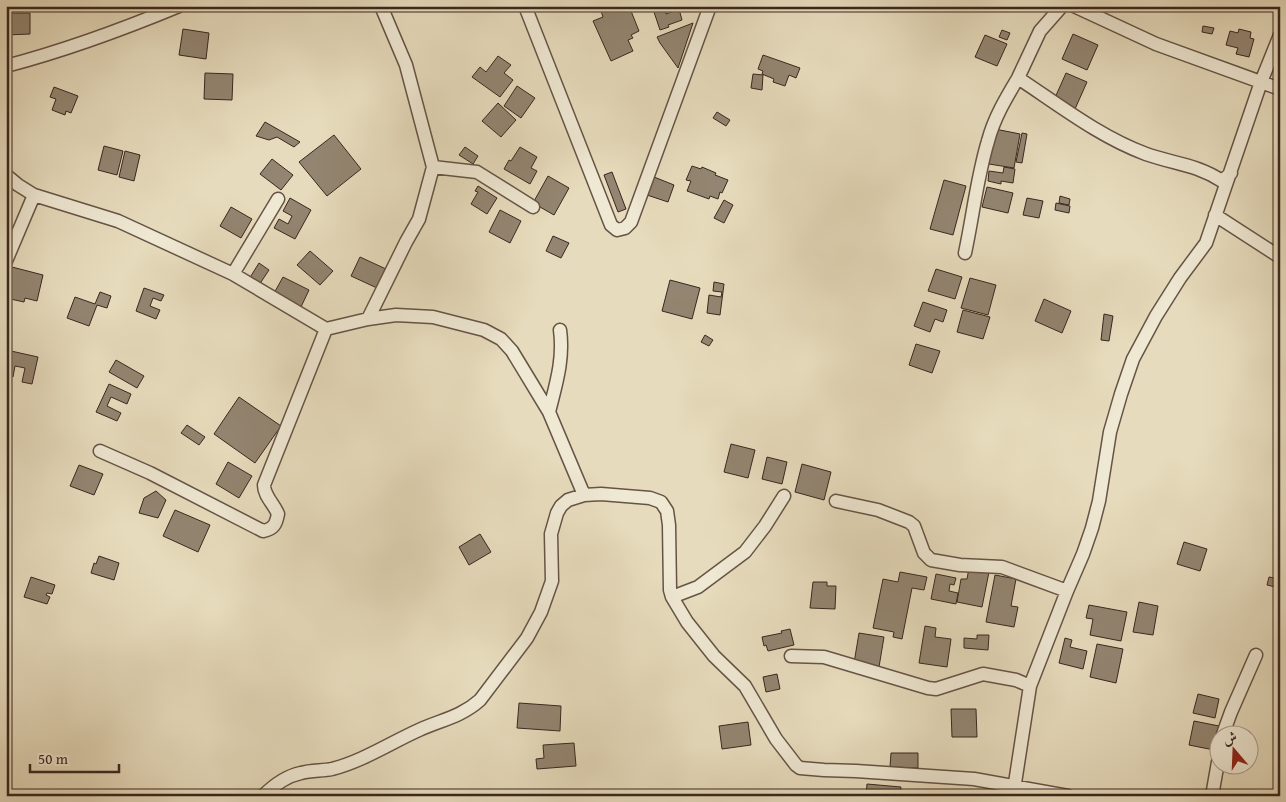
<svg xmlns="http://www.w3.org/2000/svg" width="1286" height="802" font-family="'Gentium Book Plus',Amiri,serif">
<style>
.building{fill:#938571;stroke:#3a271f}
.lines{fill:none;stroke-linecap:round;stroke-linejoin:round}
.street-casing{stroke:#655446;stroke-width:15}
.street{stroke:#efe8d3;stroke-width:12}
</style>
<rect width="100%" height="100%" fill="#e6dbbc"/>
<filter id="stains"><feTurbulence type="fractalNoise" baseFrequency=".004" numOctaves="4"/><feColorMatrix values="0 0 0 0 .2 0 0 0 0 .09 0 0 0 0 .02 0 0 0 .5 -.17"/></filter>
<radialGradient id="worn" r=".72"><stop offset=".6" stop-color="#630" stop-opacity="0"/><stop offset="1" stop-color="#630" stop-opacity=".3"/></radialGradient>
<!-- building -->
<path class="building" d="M608 6H629L639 31 631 35 633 38 628 40 633 51 611 61 593 21 603 17 601 11 608 7Z
M664 6 666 14 679 9 682 20 668 25 669 27 660 30 653 9Z
M6 13H30V34L6 35Z
M693 23 678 68 660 43 657 37Z
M1203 26 1214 28 1212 34 1202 32Z
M183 29 209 33 206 59 179 55Z
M1239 29 1251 32 1250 38 1254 39 1249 57 1236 54 1238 48 1226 45 1230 31 1238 33Z
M1002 30 1010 33 1007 40 999 37Z
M1073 34 1098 45 1087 70 1062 59Z
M985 35 1007 44 997 66 975 57Z
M763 55 800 68 796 78 789 75 785 86 773 82 774 79 762 74 763 71 758 69Z
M498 56 511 65 504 73 513 80 500 97 472 77 480 67 486 72Z
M205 73 233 74 232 100 204 99Z
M1066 73 1087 82 1075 109 1054 100Z
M753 74 763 75 762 90 751 88Z
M517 86 535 98 521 118 504 106Z
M54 87 78 96 71 113 66 111 65 115 52 110 56 99 50 97Z
M498 103 516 120 501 137 482 121Z
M717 112 730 120 726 126 713 118Z
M265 122 300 142 294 147 277 137 269 140 256 136Z
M995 129 1020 134 1014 168 989 164Z
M1022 133 1027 134 1022 163 1016 162Z
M334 135 361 169 327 196 299 162Z
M104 146 123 151 117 175 98 170Z
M465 147 478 156 473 164 459 155Z
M520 147 537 157 531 168 537 171 530 184 504 169 509 160 511 161Z
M125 151 140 155 134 181 119 177Z
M272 159 293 175 281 190 260 174Z
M692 166 701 169 702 167 716 173 715 175 728 180 722 193 720 192 718 199 710 196 709 199 687 191 691 181 686 180Z
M1004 167 1015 169 1013 183 1001 181V184L988 181 989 171 1003 173Z
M612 172 626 209 618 212 604 175Z
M548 176 569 188 554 215 533 203Z
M654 177 674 185 668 202 647 195Z
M944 180 966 186 953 235 930 229Z
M478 186 497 198 487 214 471 204 478 192 475 191Z
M987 187 1013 193 1008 213 982 207Z
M1060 196 1070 199 1069 205 1059 203Z
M290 198 311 210 295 239 274 228 279 219 288 224 292 216 283 211Z
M1027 198 1043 201 1039 218 1023 215Z
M724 200 733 205 724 223 714 218Z
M1056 203 1070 206 1069 213 1055 210Z
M231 207 252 219 241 238 220 226Z
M500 210 521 221 510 243 489 232Z
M553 236 569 243 561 258 546 251Z
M310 251 333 271 320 285 297 265Z
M360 257 386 269 377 288 351 276Z
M259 263 269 270 259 285 249 279Z
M12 267 43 275 37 301 25 298 24 302 6 298Z
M936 269 962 277 955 299 928 291Z
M283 277 309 290 300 309 273 295Z
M970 278 996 285 988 315 961 308Z
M670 280 700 288 692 319 662 311Z
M714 282 724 284 720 315 707 313 709 295 721 297 722 292 713 291Z
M144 288 164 295 161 301 153 298 150 306 160 310 156 319 136 311Z
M100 292 111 296 107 308 97 305 89 326 67 318 75 297 95 304Z
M1044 299 1071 311 1062 333 1035 321Z
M923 302 947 310 943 322 935 319 930 332 914 326Z
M963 310 990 317 983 339 957 332Z
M1104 314 1113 316 1109 341 1101 340Z
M705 335 713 340 709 346 701 342Z
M916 344 940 351 932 373 909 365Z
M11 351 38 357 32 384 22 382 25 368 15 366 13 377 6 375Z
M116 360 144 376 137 388 109 372Z
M109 384 131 394 127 404 111 397 107 406 121 413 117 421 96 412Z
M239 397 281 426 255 463 214 434Z
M187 425 205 437 199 445 181 433Z
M731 444 755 450 748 478 724 472Z
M767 457 787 462 782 484 762 479Z
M228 462 252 476 239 498 216 484Z
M802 464 831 472 824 500 795 492Z
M79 465 103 474 94 495 70 486Z
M156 491 166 500 158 518 139 513 144 498Z
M175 510 210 525 198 552 163 536Z
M480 534 491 552 469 565 459 547Z
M1184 542 1207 549 1200 571 1177 564Z
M99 556 119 563 114 580 91 573 94 563 96 564Z
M969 568 989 572 982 607 957 602 961 579H967Z
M900 572 927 577 924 590 912 588 902 639 893 637 894 632 873 628 883 579 898 582Z
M936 574 956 578 954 585 950 584 949 591 958 593 956 604 931 599Z
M995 575 1016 579 1011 606 1018 607 1014 627 986 622Z
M31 577 55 585 52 594 47 593 46 595 50 597 47 604 24 597Z
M1269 577 1280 579 1279 588 1267 585Z
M813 582H827V586H836L835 609 810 608Z
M1139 602 1158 606 1153 635 1133 632Z
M1089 605 1127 612 1121 641 1090 635 1093 619 1086 618Z
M925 626 936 628 935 637 951 639 947 667 919 663Z
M790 629 794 645 768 651 766 645 764 646 762 637 782 633 781 631Z
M859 633 884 637 879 667 854 663Z
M977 635H989L988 650 964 648V638L977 639Z
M1065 638 1072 640 1070 647 1087 651 1083 669 1059 663Z
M1097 644 1123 649 1116 683 1090 677Z
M777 674 780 689 766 692 763 677Z
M1198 694 1219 699 1215 718 1193 713Z
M519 703 561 706 560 731 517 728Z
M951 709H976L977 737H952Z
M1194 721 1219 726 1214 750 1189 745Z
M748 722 751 745 722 749 719 726Z
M574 743 576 766 537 769 536 759 544 758 543 745Z
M891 753H918V768L890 767Z
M867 784 901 787 900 796H866Z"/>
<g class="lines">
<defs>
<path id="street" d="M381 6 406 65 433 167
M525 6 611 225 617 230 625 228 631 222 710 6
M1062 6 1040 31 1018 78C1059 105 1100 137 1146 154 1174 164 1196 164 1222 181L1231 173
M1074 6 1156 44 1280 89
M6 66C67 50 121 30 179 6
M6 175 18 185 34 195 118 221 233 274 326 329 368 319 396 315 433 317 484 330 501 339 512 351 549 412 584 495
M1215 215 1280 257
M965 253C973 216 977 177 988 141 994 118 1006 98 1018 78
M6 261 34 195
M233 274 278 199
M368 319 406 242 419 219 433 167 477 172 533 207
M549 412C556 384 564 359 560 330
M100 451 150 473 263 531C274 529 276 524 278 514 274 504 264 496 264 485L326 329
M836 501 878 510 909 522 914 526 924 553 931 560 960 565 1002 567 1067 591
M672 597 698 587 745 552 765 526 784 496
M791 656 824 657 928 688 936 689 983 674 1016 680 1030 686
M1223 734 1231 712 1256 655
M263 796C274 785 286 776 301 773 311 770 322 771 332 769 363 761 390 743 419 730 441 720 461 717 480 700L527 638 541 612 552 581 551 534 557 513 561 506 568 500 584 495 601 494 650 498 661 502 667 511 669 525 670 590 672 597 687 622 714 656 745 686 776 739 796 765 800 768 824 770 856 771 974 779 1068 796
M1013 796 1030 686 1067 591 1083 554 1092 528 1099 501 1110 432 1121 394 1133 359 1156 316 1180 278 1206 243 1261 82 1280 35
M1212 796 1218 762"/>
</defs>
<!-- street casing -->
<use href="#street" class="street-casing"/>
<!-- street -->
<use href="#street" class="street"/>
</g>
<!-- margin -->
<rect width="1286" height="802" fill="none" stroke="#e6dbbc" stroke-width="25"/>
<rect x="8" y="8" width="1271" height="787" fill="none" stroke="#3a271f" stroke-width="2.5"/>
<rect x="12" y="12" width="1261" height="777" fill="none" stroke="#3a271f"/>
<!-- north arrow -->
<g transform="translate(1234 750) rotate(341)"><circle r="24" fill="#efe8d3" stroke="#a79b8b"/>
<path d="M0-4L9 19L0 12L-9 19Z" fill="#8f2418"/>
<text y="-8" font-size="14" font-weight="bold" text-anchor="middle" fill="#3a271f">ش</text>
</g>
<!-- scale -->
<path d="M30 764v8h89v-8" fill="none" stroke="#3a271f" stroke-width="2.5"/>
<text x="38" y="764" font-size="15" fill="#3a271f" stroke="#efe8d3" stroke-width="4" paint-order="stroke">50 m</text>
<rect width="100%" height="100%" filter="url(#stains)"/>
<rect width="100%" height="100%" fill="url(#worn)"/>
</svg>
